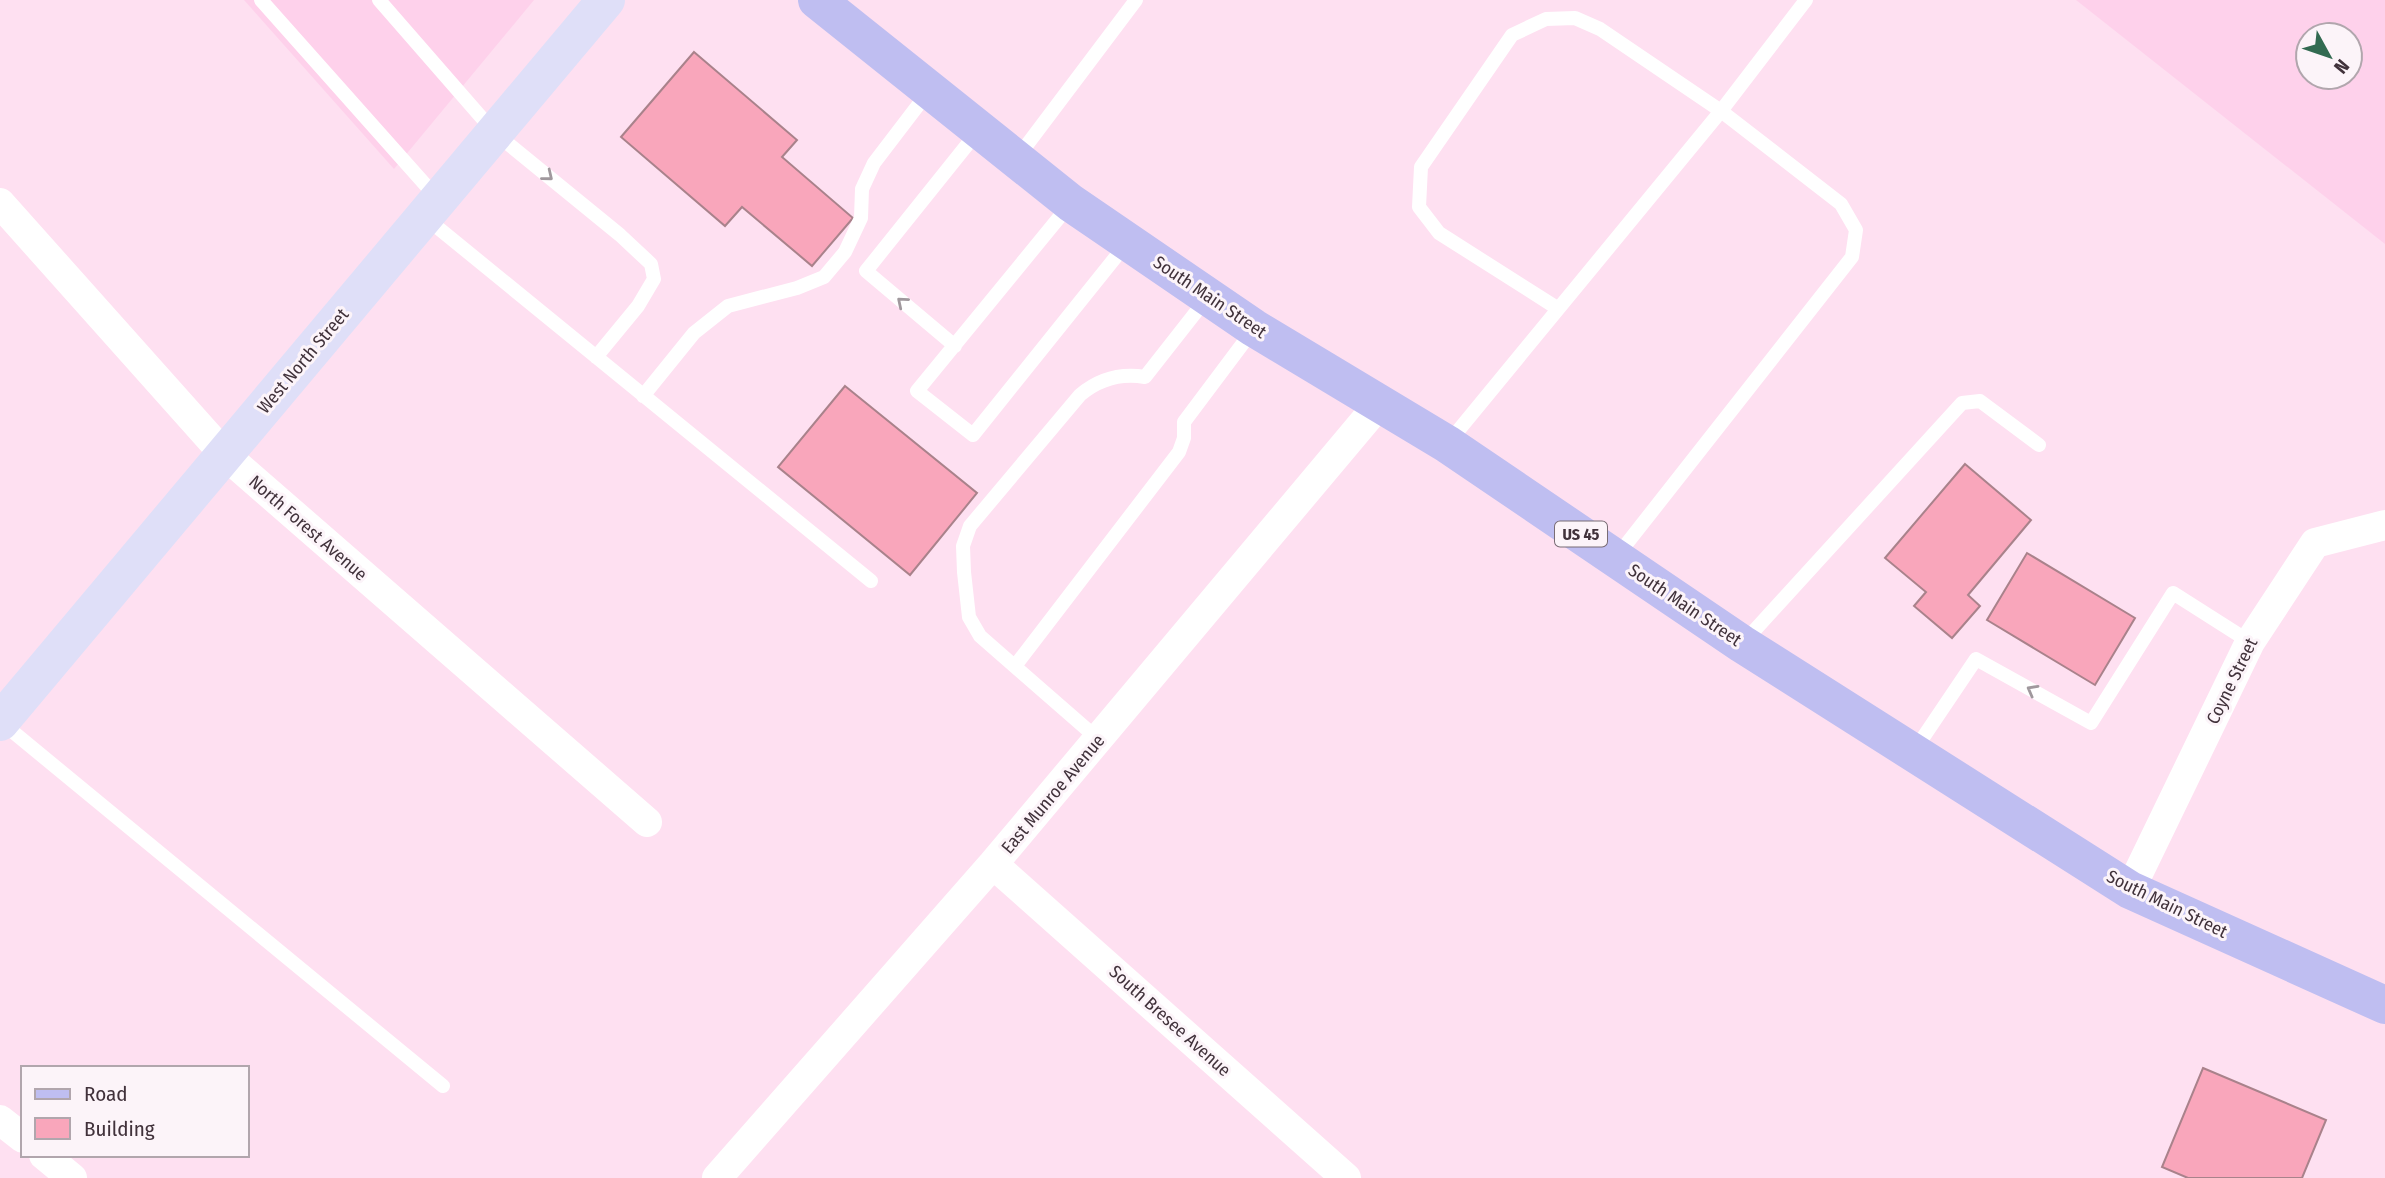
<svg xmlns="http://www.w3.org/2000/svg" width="2385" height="1178" font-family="'Fira Sans Condensed',sans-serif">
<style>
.built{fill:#fed1eb;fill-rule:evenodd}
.building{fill:#f9a6bb;stroke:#a9828b;stroke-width:2}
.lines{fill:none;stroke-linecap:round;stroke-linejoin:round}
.service{stroke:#fff;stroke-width:14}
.minor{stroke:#fff;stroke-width:30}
.secondary{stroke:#dfdff8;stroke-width:38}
.primary{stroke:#bfbef1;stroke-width:38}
.oneway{stroke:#a0989d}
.labels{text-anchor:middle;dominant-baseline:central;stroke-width:6;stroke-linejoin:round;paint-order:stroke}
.shield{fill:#fcf4f9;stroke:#796c74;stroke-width:2}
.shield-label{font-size:16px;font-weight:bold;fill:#41323b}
.street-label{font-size:18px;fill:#41323b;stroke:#fcf4f9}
</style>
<rect width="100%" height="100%" fill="#fee0f1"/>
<!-- built -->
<path class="built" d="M244 0H534L394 169Z
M2076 0H2385V244ZM2308 35H2350V77H2308Z"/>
<!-- building -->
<path class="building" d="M694 52 797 140 782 157 853 218 812 266 742 207 725 226 621 137Z
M845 386 977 493 910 575 778 467Z
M1965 464 2031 520 1968 595 1980 606 1952 638 1914 606 1926 592 1885 558Z
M2027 553 2135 618 2095 685 1987 620Z
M2203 1068 2326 1120 2302 1178H2188L2162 1167Z"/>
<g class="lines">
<!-- service -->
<path class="service" d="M261 0 438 199
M379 0 495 133 620 235 651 264 654 279 638 306 596 357
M1017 158 1136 0
M1071 203 917 391 973 435 1127 243
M426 218 871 581
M1557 308 1439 233 1419 207 1421 167 1512 35 1546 19 1575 18 1600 29 1721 111 1841 204 1856 230 1852 257 1617 556
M955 346 866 271 979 130
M643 396 694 333 728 306 797 288 824 277 845 252 861 218 862 189 874 163 929 91
M1448 443 1721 111 1806 0
M1743 643 1962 403 1980 401 2039 445
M1015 666 1179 452 1184 438V422L1253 330
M1 722 443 1086
M1098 739 980 636 969 617 964 572 963 546 970 526 1080 395C1099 379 1121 373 1145 377L1207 298
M1914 751 1976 659 2091 723 2173 593 2250 642"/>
<!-- minor -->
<path class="minor" d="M0 203 224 454 647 822
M993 864 1346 1178
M2130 890 2250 642 2315 543 2385 525
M0 1120 23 1138
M44 1155 72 1178
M717 1178 993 864 1380 403"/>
<!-- secondary -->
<path class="secondary" d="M0 722 606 0"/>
<!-- primary -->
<path class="primary" d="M817 0 1071 203 1254 328 1447 444 1742 644 2130 890 2385 1005"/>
</g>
<!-- one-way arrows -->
<defs><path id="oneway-chevron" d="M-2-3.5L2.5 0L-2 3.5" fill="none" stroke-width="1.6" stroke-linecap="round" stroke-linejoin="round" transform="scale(1.75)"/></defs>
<g class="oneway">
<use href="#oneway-chevron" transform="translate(548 176) rotate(39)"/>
<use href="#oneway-chevron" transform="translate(902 302) rotate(-140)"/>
<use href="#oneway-chevron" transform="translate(2032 690) rotate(-151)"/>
</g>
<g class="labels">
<!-- shield labels -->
<rect class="shield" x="1555" y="521.5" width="52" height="25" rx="5"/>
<g class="shield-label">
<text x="1581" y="534">US 45</text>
</g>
<!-- street labels -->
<g class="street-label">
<text transform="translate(1210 297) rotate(34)">South Main Street</text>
<text transform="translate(303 361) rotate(-50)">West North Street</text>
<text transform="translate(308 528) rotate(41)">North Forest Avenue</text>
<text transform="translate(1685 605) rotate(34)">South Main Street</text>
<text transform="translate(2232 681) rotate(-64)">Coyne Street</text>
<text transform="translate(1053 794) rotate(-50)">East Munroe Avenue</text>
<text transform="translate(2167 904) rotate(26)">South Main Street</text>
<text transform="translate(1170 1021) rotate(42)">South Bresee Avenue</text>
</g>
</g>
<!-- legend -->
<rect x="21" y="1066" width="228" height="91" fill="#fcf4f9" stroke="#b1a6ad" stroke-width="2"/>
<rect x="35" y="1089" width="35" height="10" fill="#bfbef1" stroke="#b1a6ad" stroke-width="2"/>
<text x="84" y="1101" font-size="21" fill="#41323b">Road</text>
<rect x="35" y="1118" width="35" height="21" fill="#f9a6bb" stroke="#b1a6ad" stroke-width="2"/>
<text x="84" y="1136" font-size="21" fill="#41323b">Building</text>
<!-- north arrow -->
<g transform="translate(2329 56) rotate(130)"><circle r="33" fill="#fcf4f9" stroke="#b1a6ad" stroke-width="2"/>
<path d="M0-5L12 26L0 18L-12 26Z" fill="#326a51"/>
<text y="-10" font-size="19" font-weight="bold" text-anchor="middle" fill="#41323b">N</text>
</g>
</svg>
